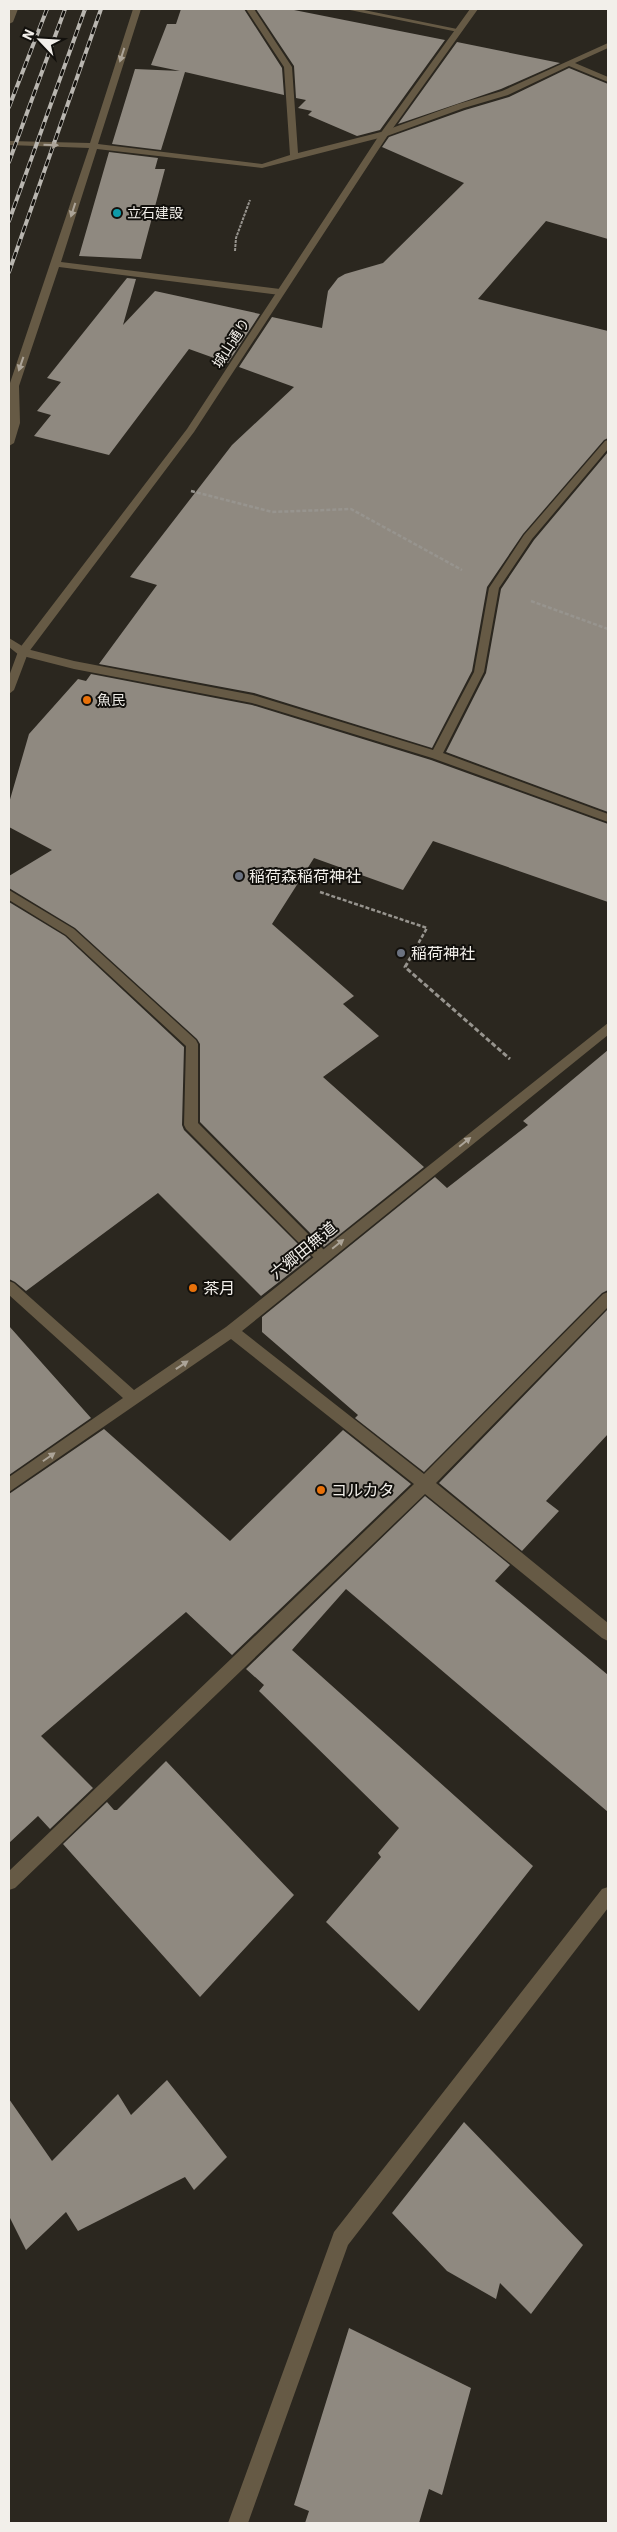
<svg xmlns="http://www.w3.org/2000/svg" width="617" height="2532" font-family="'IBM Plex Sans','Noto Sans JP',sans-serif">
<style>
.building{fill:#8f8980}
.lines{fill:none;stroke-linecap:round;stroke-linejoin:round}
.path-far2{stroke:#97948e;stroke-width:2;stroke-dasharray:3 1;stroke-linecap:butt}
.path-far1{stroke:#97948e;stroke-width:2.5;stroke-dasharray:4 2;stroke-linecap:butt}
.path{stroke:#97948e;stroke-width:3;stroke-dasharray:5 2.5;stroke-linecap:butt}
.service{fill:#665a45;fill-rule:evenodd}
.minor{fill:#665a45;fill-rule:evenodd}
.tertiary{fill:#665a45;fill-rule:evenodd}
.rail-casing{stroke:#b9b6b0;stroke-width:4}
.rail{stroke:#12100c;stroke-width:2.5;stroke-dasharray:7;stroke-linecap:butt}
.oneway{fill:#aca498}
.culture-dot{fill:#0f9aa8;stroke:#12100c;stroke-width:2}
.food-dot{fill:#e8710a;stroke:#12100c;stroke-width:2}
.worship-dot{fill:#6b7280;stroke:#12100c;stroke-width:2}
.labels{text-anchor:middle;dominant-baseline:central;stroke-width:4;stroke-linejoin:round;paint-order:stroke}
.far-poi-label{font-size:14px;fill:#f2efea;stroke:#12100c;text-anchor:start}
.far-street-label{font-size:14px;fill:#f2efea;stroke:#12100c}
.poi-label{font-size:16px;fill:#f2efea;stroke:#12100c;text-anchor:start}
.street-label{font-size:16px;fill:#f2efea;stroke:#12100c}
</style>
<rect width="100%" height="100%" fill="#2b271f"/>
<!-- building -->
<path class="building" d="M181 9H244L282 68 284 95 185 72 161 150 112 144 135 69 180 71 151 65 167 24H176Z
M256 9H289L445 40 380 130 357 136 308 115 312 111 298 108 306 100 296 98 294 66Z
M457 42 560 63 501 89 398 124Z
M569 68 608 84V239L546 221 478 299 608 331V438L604 440 523 534 487 587 472 671 432 748 254 693 99 664 157 585 130 577 232 445 294 387 239 367 272 317 322 328 328 291 338 278 345 274 383 263 464 183 382 147 389 137 465 110 509 97Z
M109 152 158 158 155 169H165L141 259 79 256Z
M127 278 136 279 123 325 155 291 260 314 228 363 189 349 109 455 34 436 51 415 37 411 61 382 47 378Z
M608 452V812L446 752 486 673 501 589 534 540Z
M91 674 252 705 431 760 608 824V902L433 841 403 890 314 858 272 924 354 996 343 1004 379 1036 323 1077 424 1167 324 1247 200 1122V1044L197 1039 75 928 9 888V876L52 850 9 827V803L29 734 78 679 86 681Z
M9 902 65 936 184 1047 182 1125 184 1130 311 1257 261 1296 158 1193 26 1291 15 1282 9 1279Z
M608 1050V1290L602 1293 424 1472 355 1418 358 1415 262 1332V1317L435 1177 447 1188 528 1125 523 1121Z
M608 1309V1434L546 1501 559 1511 522 1551 439 1483Z
M9 1326 91 1418 9 1475Z
M104 1429 230 1541 343 1430 411 1484 232 1655 186 1612 41 1736 93 1788 50 1829 38 1816 9 1843V1494Z
M425 1496 510 1565 495 1581 608 1675V1812L346 1589 292 1650 533 1866 419 2011 326 1922 381 1857 378 1853 399 1828 259 1691 264 1685 246 1669Z
M166 1761 294 1895 200 1997 63 1844 107 1802 114 1810H117Z
M167 2080 227 2157 194 2190 185 2177 78 2231 66 2212 26 2250 9 2216V2099L52 2161 118 2094 131 2115Z
M464 2122 583 2245 531 2314 500 2283 496 2299 447 2271 392 2213Z
M349 2328 471 2388 442 2495 429 2489 419 2523H305L309 2511 294 2505Z"/>
<g class="lines">
<!-- path-far2 -->
<path class="path-far2" d="M235 251 236 238 250 200"/>
<!-- path-far1 -->
<path class="path-far1" d="M191 491 272 512 351 509 462 570
M531 601 608 629
M320 892 427 928 414 951"/>
<!-- path -->
<path class="path" d="M415 950 405 967 510 1059"/>
<!-- service -->
<path class="service" d="M9 890 74 929 196 1040 198 1044V1123L327 1253 329 1257 327 1261 322 1263 317 1261 186 1129 184 1125 186 1046 66 935 9 900Z"/>
<!-- minor -->
<path class="minor" d="M10 9H18L13 22 9 24Z
M133 9H141L98 144 262 164 290 155 284 67 246 9H254L292 67 298 153 381 132 458 104 502 91 608 43V48L575 63 608 77V82L569 66 508 95 464 108 387 136 262 168 97 149 61 262 280 289 284 292 280 295 59 267 19 386 20 423 14 443 9 446V386L89 148 9 145V141L90 143Z
M345 9H359L462 30 458 32Z
M608 440V449L532 539 499 588 484 672 443 753 608 814V822L432 758 252 703 74 669 19 655 9 647V638L27 649 74 661 253 695 433 750 474 672 489 588 524 535 605 441Z
M608 1023V1035L242 1331 424 1474 603 1294 608 1292V1307L436 1483 608 1623V1641L602 1638 425 1494 15 1888 9 1890V1871L414 1484 231 1339 9 1492V1477L123 1398 9 1295V1281L14 1283 134 1390 226 1327Z
M608 1887V1908L348 2245 248 2523H228L334 2232 602 1889Z"/>
<!-- tertiary -->
<path class="tertiary" d="M470 9H478L388 135 194 432 28 653 14 690 9 694V676L19 649 187 429 380 134Z"/>
<defs>
<path id="rail" d="M9 107 47 9
M9 162 65 9
M9 221 85 9
M9 272 101 9"/>
</defs>
<!-- rail casing -->
<use href="#rail" class="rail-casing"/>
<!-- rail -->
<use href="#rail" class="rail"/>
</g>
<!-- one-way arrows -->
<defs><path id="oneway-solid" d="M-6-.8H1V-3.2L6.5 0L1 3.2V.8H-6Z" transform="scale(1.25)"/></defs>
<g class="oneway">
<use href="#oneway-solid" transform="translate(122 55) rotate(108)"/>
<use href="#oneway-solid" transform="translate(51 145) rotate(2)"/>
<use href="#oneway-solid" transform="translate(73 210) rotate(108)"/>
<use href="#oneway-solid" transform="translate(21 364) rotate(109)"/>
<use href="#oneway-solid" transform="translate(465 1142) rotate(-39)"/>
<use href="#oneway-solid" transform="translate(338 1244) rotate(-39)"/>
<use href="#oneway-solid" transform="translate(182 1365) rotate(-34)"/>
<use href="#oneway-solid" transform="translate(49 1457) rotate(-35)"/>
</g>
<!-- markers -->
<circle class="culture-dot" cx="117" cy="213" r="5"/>
<g class="food-dot">
<circle cx="87" cy="700" r="5"/>
<circle cx="193" cy="1288" r="5"/>
<circle cx="321" cy="1490" r="5"/>
</g>
<g class="worship-dot">
<circle cx="239" cy="876" r="5"/>
<circle cx="401" cy="953" r="5"/>
</g>
<g class="labels">
<!-- far-poi labels -->
<g class="far-poi-label">
<text x="127" y="213">立石建設</text>
<text x="97" y="700">魚民</text>
</g>
<!-- far-street labels -->
<g class="far-street-label">
<text transform="translate(231 343) rotate(-57)">城山通り</text>
</g>
<!-- poi labels -->
<g class="poi-label">
<text x="249" y="876">稲荷森稲荷神社</text>
<text x="411" y="953">稲荷神社</text>
<text x="203" y="1288">茶月</text>
<text x="331" y="1490">コルカタ</text>
</g>
<!-- street labels -->
<g class="street-label">
<text transform="translate(303 1250) rotate(-39)">六郷田無道</text>
</g>
</g>
<!-- border -->
<rect width="617" height="2532" fill="none" stroke="#f2efea" stroke-width="20"/>
<!-- north arrow -->
<g transform="translate(40 40) rotate(295)" stroke="#12100c" stroke-width="4" paint-order="stroke">
<path d="M0-4L9 19L0 12L-9 19Z" fill="#f2efea"/>
<text y="-8" font-size="14" font-weight="bold" text-anchor="middle" fill="#f2efea">N</text>
</g>
</svg>
